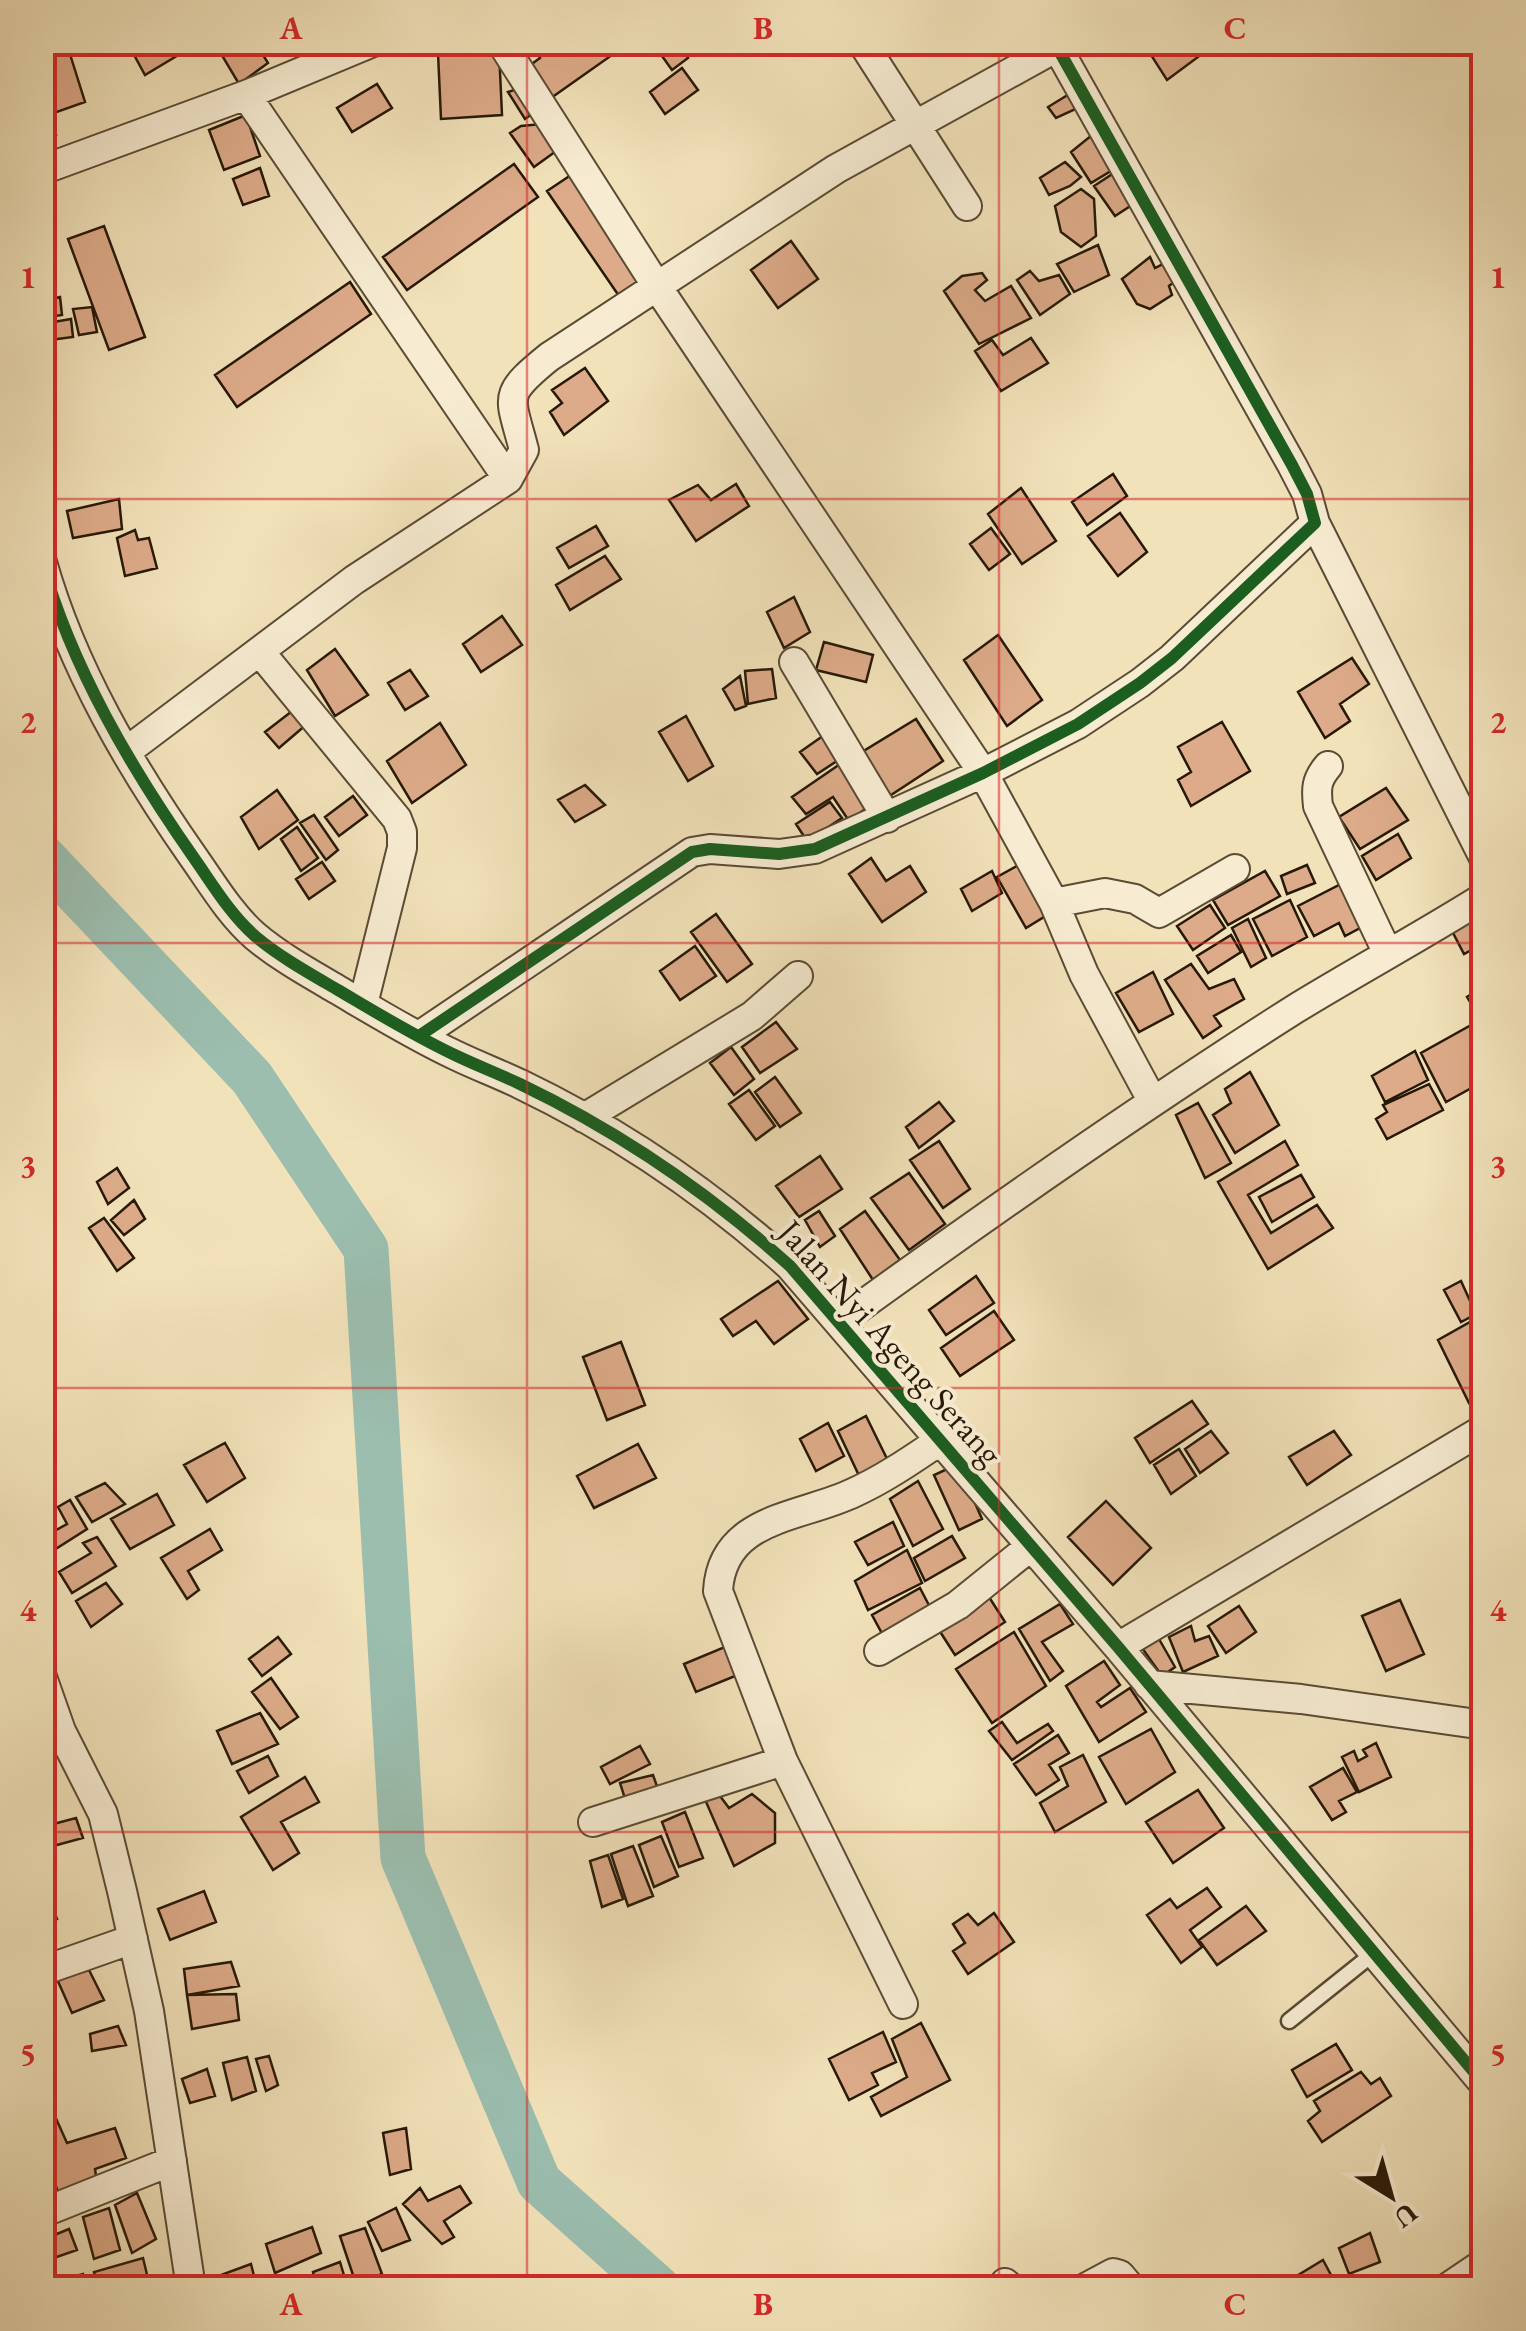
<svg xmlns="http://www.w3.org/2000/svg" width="1526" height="2331" font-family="'EB Garamond',serif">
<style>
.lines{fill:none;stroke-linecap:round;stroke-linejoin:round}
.river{stroke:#9bbeaf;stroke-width:45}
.building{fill:#ddab89;stroke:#271907;stroke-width:2.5}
.lane-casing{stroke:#5a4b34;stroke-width:19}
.street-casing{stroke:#5a4b34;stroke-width:32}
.lane{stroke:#f7ecd2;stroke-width:14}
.street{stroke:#f7ecd2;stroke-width:28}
.cycleway-casing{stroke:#f7ecd2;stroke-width:19}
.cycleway{stroke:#1b5e20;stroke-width:12}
.grid{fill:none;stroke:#d62828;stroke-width:2.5;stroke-opacity:0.55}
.labels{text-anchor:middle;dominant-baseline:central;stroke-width:8;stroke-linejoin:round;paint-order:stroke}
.street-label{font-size:35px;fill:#271907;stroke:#f7ecd2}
.neatline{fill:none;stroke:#d62828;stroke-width:4}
.grid-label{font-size:32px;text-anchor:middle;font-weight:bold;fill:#d62828}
</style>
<rect width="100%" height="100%" fill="#f2e2ba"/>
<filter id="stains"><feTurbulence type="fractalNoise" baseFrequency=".002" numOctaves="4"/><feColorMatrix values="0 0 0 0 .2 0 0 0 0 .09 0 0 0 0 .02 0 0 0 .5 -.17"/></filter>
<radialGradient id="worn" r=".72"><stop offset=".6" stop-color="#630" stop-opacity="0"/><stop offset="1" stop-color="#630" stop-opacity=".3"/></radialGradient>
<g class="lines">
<!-- river -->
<path class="river" d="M42 856 252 1078 366 1249 403 1858 539 2182 658 2288"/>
</g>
<!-- building -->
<path class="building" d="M127 42H200L145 75Z
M214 42H255L268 63 239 84Z
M530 42H604L612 55 551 98 529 66 540 58Z
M652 42H678L688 58 672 70Z
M1146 42H1194L1202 54 1167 80 1144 44Z
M499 50 502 115 441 119 438 53Z
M69 51 85 102 54 113 42 76V59Z
M682 68 698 90 665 114 650 92Z
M377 84 392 108 352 132 337 108Z
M526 86 539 109 525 119 508 92Z
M1071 93 1080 107 1056 118 1048 107Z
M42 109 56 135 42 141Z
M246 115 260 156 224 170 209 130Z
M542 124 559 149 534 167 510 133 521 126Z
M1092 135 1114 169 1091 183 1071 152Z
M1065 162 1081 177 1070 186 1049 195 1040 178Z
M514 164 538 197 407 290 383 257Z
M260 168 269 196 243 205 233 179Z
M574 173 646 277 619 296 547 191Z
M1114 173 1138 201 1115 216 1094 186Z
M1081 189 1094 199 1096 236 1081 247 1061 232 1055 206Z
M104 226 145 337 109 350 68 239Z
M791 241 818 279 778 308 751 270Z
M1098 245 1109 275 1074 292 1057 264Z
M1150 257 1155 268 1169 261 1178 279 1169 286 1172 295 1150 309 1137 304 1122 279Z
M1030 271 1039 281 1059 275 1070 294 1040 315 1017 280Z
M982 273 987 280 975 290 985 301 1011 286 1031 318 979 344 944 291 962 276Z
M350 282 371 314 237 407 215 375Z
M60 297 62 315 42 318V301Z
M92 307 97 332 79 335 73 309Z
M71 319 73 337 42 341V324Z
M1031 338 1048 363 1001 391 975 351 992 340 1003 355Z
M585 368 608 401 564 435 550 412 562 403 552 390Z
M1113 474 1127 496 1087 525 1072 502Z
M736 484 749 506 696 541 669 500 698 485 711 500Z
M1021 488 1056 541 1022 564 988 514Z
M119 499 122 529 73 538 67 511Z
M1120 513 1147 552 1118 576 1088 536Z
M596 526 608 546 569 568 557 548Z
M991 528 1010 554 989 570 970 544Z
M135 530 138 540 149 538 157 568 125 576 117 538Z
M605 556 621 579 570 610 556 585Z
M794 597 810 632 784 648 767 612Z
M502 616 522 645 481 672 463 644Z
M998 635 1042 700 1007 726 964 660Z
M824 642 873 655 866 682 816 670Z
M335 649 368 695 335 716 307 670Z
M1352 658 1369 684 1340 704 1350 721 1325 738 1298 692Z
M772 669 776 698 748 704 745 671Z
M410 670 428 696 405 710 388 683Z
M740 676 746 706 735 710 723 689Z
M296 708 307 724 279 748 265 732Z
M686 716 713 766 688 781 659 732Z
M916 719 943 761 888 797 862 752Z
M1222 722 1250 771 1191 806 1178 780 1191 772 1178 747Z
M440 723 466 765 412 803 387 761Z
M827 733 840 759 817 774 800 752Z
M843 762 872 804 849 821 833 797 806 814 792 797Z
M585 785 605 805 575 822 558 800Z
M1386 788 1408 820 1360 849 1339 817Z
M277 790 298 820 259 849 241 817Z
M353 796 367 815 339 836 325 817Z
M830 802 842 818 807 841 796 824Z
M314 815 338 850 326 860 300 823Z
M297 827 318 858 301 871 281 839Z
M1398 834 1411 858 1376 880 1362 856Z
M871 858 886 881 910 866 926 892 882 922 849 874Z
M322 862 335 881 309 899 296 879Z
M1024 862 1052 912 1026 928 997 877Z
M1307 865 1315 883 1287 894 1281 876Z
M992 871 1002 893 972 911 961 889Z
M1265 871 1280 896 1228 925 1213 900Z
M1341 884 1362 927 1345 936 1339 923 1314 936 1298 906Z
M1290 900 1307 937 1272 956 1253 919Z
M1210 905 1225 928 1193 950 1177 926Z
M716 914 752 964 727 982 691 932Z
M1475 917 1481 928 1484 926V943L1464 954 1452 931Z
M1248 919 1266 958 1251 967 1232 928Z
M1231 935 1241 952 1208 973 1197 956Z
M695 946 716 976 680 1000 660 971Z
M1191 964 1209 989 1234 979 1244 999 1214 1016 1221 1026 1203 1038 1165 980Z
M1153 972 1173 1014 1139 1032 1116 993Z
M1484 986V1025L1467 997Z
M776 1022 797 1049 760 1073 742 1047Z
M1473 1024 1484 1046V1081L1446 1102 1421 1053Z
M731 1047 754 1079 734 1095 710 1063Z
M1415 1051 1428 1080 1385 1102 1372 1076Z
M1250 1072 1279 1125 1235 1153 1213 1115 1231 1103 1225 1089Z
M775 1077 801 1113 780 1127 755 1092Z
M1429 1084 1443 1110 1387 1139 1376 1119 1387 1112 1383 1105Z
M749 1090 775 1126 756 1140 729 1104Z
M939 1102 954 1121 919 1148 906 1127Z
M1198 1103 1231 1163 1205 1178 1176 1115Z
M939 1141 970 1189 943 1208 910 1160Z
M1285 1141 1298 1165 1248 1195 1271 1233 1317 1205 1333 1228 1268 1269 1218 1182Z
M820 1156 842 1189 799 1217 776 1186Z
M117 1168 129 1188 108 1204 97 1182Z
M909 1173 945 1224 909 1250 871 1198Z
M1301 1175 1314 1197 1272 1222 1259 1197Z
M134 1200 145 1219 124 1235 111 1220Z
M819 1211 835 1236 820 1247 805 1220Z
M865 1211 900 1260 873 1280 840 1229Z
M104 1218 134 1258 117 1271 89 1228Z
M1484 1238V1265L1471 1246Z
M976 1276 994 1303 946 1335 929 1310Z
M778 1281 808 1319 774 1344 756 1321 733 1336 721 1319Z
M1461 1281 1476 1314 1461 1322 1444 1290Z
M994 1311 1014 1340 960 1376 941 1348Z
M1479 1317 1484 1324V1395L1469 1403 1438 1340Z
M621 1342 645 1405 607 1420 583 1357Z
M1192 1401 1208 1424 1150 1463 1135 1438Z
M866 1416 891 1467 862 1482 838 1431Z
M828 1423 844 1456 816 1471 800 1439Z
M1211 1431 1228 1453 1200 1473 1185 1449Z
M1334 1431 1351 1455 1307 1485 1289 1457Z
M225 1443 245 1478 207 1502 184 1465Z
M638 1444 656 1478 594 1508 577 1476Z
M1179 1449 1196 1476 1171 1494 1154 1465Z
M958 1464 982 1519 959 1530 934 1475Z
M918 1481 943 1529 913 1546 890 1499Z
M105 1483 125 1504 92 1522 76 1497Z
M157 1494 174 1525 130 1549 111 1519Z
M70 1500 87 1529 43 1557 42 1538 67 1524 58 1507Z
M1106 1501 1151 1548 1113 1585 1068 1537Z
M893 1522 904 1546 868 1565 855 1542Z
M210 1529 222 1550 188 1571 199 1590 187 1599 161 1558Z
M952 1536 965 1558 925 1581 914 1558Z
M97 1537 116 1566 72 1593 59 1572 91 1553 83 1543Z
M907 1550 922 1583 868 1610 855 1581Z
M106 1583 122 1604 91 1627 76 1601Z
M920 1588 933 1613 885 1639 872 1615Z
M989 1597 1005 1622 955 1655 939 1630Z
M1400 1600 1424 1654 1386 1671 1362 1616Z
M1060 1604 1073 1624 1042 1642 1063 1671 1050 1681 1019 1629Z
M1239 1606 1256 1632 1226 1653 1208 1626Z
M1191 1626 1195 1641 1209 1636 1218 1656 1183 1672 1169 1637Z
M1014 1632 1046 1686 992 1723 956 1669Z
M278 1637 291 1654 262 1676 249 1659Z
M1159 1639 1175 1667 1162 1676 1142 1648Z
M727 1646 740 1674 696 1692 684 1664Z
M1104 1661 1120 1685 1097 1702 1101 1707 1130 1688 1146 1712 1099 1742 1066 1686Z
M271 1678 298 1717 280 1729 252 1692Z
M260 1713 278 1744 232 1764 217 1731Z
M1002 1722 1017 1743 1048 1724 1053 1731 1012 1760 989 1731Z
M1151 1729 1175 1772 1126 1804 1099 1757Z
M1058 1735 1069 1753 1049 1765 1059 1780 1036 1795 1014 1764Z
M1376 1743 1391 1777 1359 1792 1342 1757 1354 1751 1358 1761 1367 1756 1363 1750Z
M640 1746 650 1764 610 1784 601 1767Z
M1083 1755 1106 1802 1055 1832 1040 1803 1068 1786 1060 1767Z
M268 1756 278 1776 249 1793 237 1771Z
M1343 1768 1357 1792 1339 1801 1346 1812 1332 1820 1310 1787Z
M653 1775 659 1792 626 1802 620 1783Z
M305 1777 319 1802 281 1822 299 1853 273 1870 241 1817Z
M1198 1790 1224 1828 1173 1863 1146 1822Z
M717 1792 729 1808 752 1794 775 1813V1843L734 1866 703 1795Z
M685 1812 703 1858 679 1867 662 1822Z
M76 1818 83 1838 42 1849V1827Z
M661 1836 678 1876 654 1887 639 1845Z
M633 1846 653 1896 628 1906 611 1854Z
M608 1855 623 1899 602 1907 590 1861Z
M1207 1888 1221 1907 1190 1930 1202 1947 1181 1963 1147 1915 1170 1899 1177 1908Z
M204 1891 216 1922 170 1940 158 1909Z
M47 1893 57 1919 42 1924V1894Z
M1246 1906 1266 1931 1217 1965 1199 1940Z
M994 1913 1014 1942 968 1974 953 1951 965 1943 953 1924 968 1914 978 1925Z
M231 1962 239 1986 187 1995 184 1969Z
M89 1970 104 2000 72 2013 57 1979Z
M236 1994 239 2020 192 2029 187 1995Z
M921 2023 950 2080 881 2116 871 2097 907 2077 892 2039Z
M118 2026 126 2045 92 2051 90 2034Z
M883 2032 896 2062 872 2073 878 2085 849 2100 829 2059Z
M1336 2044 1352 2070 1307 2097 1292 2070Z
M269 2056 278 2085 266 2091 256 2059Z
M247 2057 256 2091 232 2100 223 2063Z
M207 2069 215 2096 190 2103 182 2079Z
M1361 2072 1371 2084 1380 2078 1391 2096 1322 2142 1308 2121 1320 2111 1314 2101Z
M54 2114 67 2143 115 2128 126 2158 95 2169 97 2183 60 2199 42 2141V2117Z
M406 2128 411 2169 390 2175 383 2133Z
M460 2186 471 2203 444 2221 454 2237 442 2244 403 2204 420 2188 428 2201Z
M137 2193 156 2239 132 2253 115 2205Z
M109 2208 120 2250 94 2259 83 2217Z
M396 2208 410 2240 382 2251 368 2222Z
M312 2227 321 2253 275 2273 266 2244Z
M365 2228 382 2274 356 2284 340 2236Z
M69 2229 77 2250 45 2261 42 2240Z
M1370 2233 1380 2262 1349 2274 1339 2248Z
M143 2258 149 2283 129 2288H98L94 2272Z
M1323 2260 1338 2288H1294L1290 2280Z
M340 2262 346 2282 317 2288 313 2272Z
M251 2264 257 2288H226L221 2275Z
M83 2274 86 2288H42V2285Z"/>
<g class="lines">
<defs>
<path id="lane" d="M1289 2021 1374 1953"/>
<path id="street" d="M501 42 656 285 983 773 1054 903 1084 974 1153 1102
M862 42 967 206
M246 95 508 479
M42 170 246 95 373 42
M1315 523 1484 858
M42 562C72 668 131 768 194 858 213 885 230 914 255 936 280 957 309 973 338 990 377 1013 416 1037 457 1056 478 1066 499 1074 520 1084 620 1132 708 1192 790 1266L1118 1647 1484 2084
M260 652 397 819 402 832V848L363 1004
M794 662 887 818
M127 751 354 580 508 479 524 450C510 395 501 396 549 357L836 169 1057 47
M1328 766C1316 780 1316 789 1318 806L1388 954
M1054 903 1105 893 1135 899 1159 913 1235 869
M419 1036 692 852 710 849 779 854 815 849 983 773 1078 724 1140 683 1172 658 1315 523 1307 494 1292 465 1057 47 1058 42
M584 1118 752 1016 798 976
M839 1322C988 1214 1139 1108 1295 1009 1357 971 1422 936 1484 897
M1118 1647 1484 1429
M879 1651 958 1605 1031 1546
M42 1677 61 1731 103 1814 122 1891 149 2011 191 2288
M1149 1685 1301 1699 1484 1725
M593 1822 783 1761
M42 1971 133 1939
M903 2004 783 1761 718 1591C722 1517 800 1518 853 1493 884 1479 913 1459 941 1440
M42 2213 172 2161
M1005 2283 1011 2288
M1085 2288 1113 2273 1120 2275 1131 2288
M1447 2288 1484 2263"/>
</defs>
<!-- lane casing -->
<use href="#lane" class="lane-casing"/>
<!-- street casing -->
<use href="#street" class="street-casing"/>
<!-- lane -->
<use href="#lane" class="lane"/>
<!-- street -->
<use href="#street" class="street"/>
<defs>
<path id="cycleway" d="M42 562C72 668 131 768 194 858 213 885 230 914 255 936 280 957 309 973 338 990 377 1013 416 1037 457 1056 478 1066 499 1074 520 1084 620 1132 708 1192 790 1266L1118 1647 1484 2084
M419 1036 692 852 710 849 779 854 815 849 983 773 1078 724 1140 683 1172 658 1315 523 1307 494 1292 465 1057 47 1058 42"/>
</defs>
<!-- cycleway casing -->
<use href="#cycleway" class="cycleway-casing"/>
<!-- cycleway -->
<use href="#cycleway" class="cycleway"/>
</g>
<!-- grid -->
<path class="grid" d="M527 42V2288M999 42V2288M42 499H1484M42 943H1484M42 1388H1484M42 1832H1484"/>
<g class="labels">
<!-- street labels -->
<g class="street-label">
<text transform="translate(891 1342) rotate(48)">Jalan Nyi Ageng Serang</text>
</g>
</g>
<!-- margin -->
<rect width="1526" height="2331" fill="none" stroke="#f2e2ba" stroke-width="110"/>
<!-- north arrow -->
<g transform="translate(1391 2196) rotate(143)" stroke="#f7ecd2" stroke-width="8" paint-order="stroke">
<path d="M0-8L18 38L0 25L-18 38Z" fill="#271907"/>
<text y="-15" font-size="28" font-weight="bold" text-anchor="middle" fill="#271907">U</text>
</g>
<rect x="55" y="55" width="1416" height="2221" class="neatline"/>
<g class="grid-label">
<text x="291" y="39">A</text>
<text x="763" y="39">B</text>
<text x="1235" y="39">C</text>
<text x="28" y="288">1</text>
<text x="1498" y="288">1</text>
<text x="28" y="733">2</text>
<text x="1498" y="733">2</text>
<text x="28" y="1177">3</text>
<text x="1498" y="1177">3</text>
<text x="28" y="1621">4</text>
<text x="1498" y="1621">4</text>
<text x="28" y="2065">5</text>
<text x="1498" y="2065">5</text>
<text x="291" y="2315">A</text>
<text x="763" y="2315">B</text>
<text x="1235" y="2315">C</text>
</g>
<rect width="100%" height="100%" filter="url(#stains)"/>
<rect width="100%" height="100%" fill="url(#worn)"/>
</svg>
